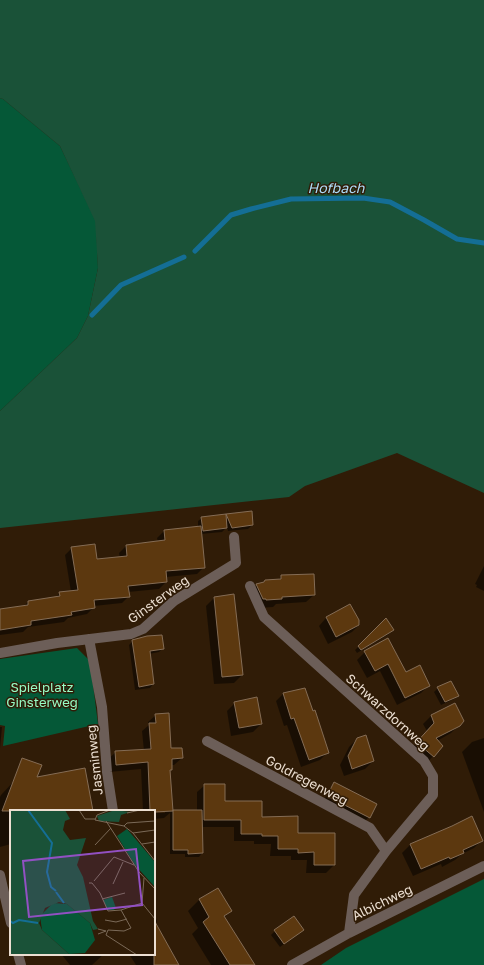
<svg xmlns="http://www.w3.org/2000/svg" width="484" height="965" font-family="'Golos Text',sans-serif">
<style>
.green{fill:#055837}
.forest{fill:#1a5238}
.shadow{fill:#0007}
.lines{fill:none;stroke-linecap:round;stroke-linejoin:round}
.stream{stroke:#146e95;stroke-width:5}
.building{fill:#5c380f;stroke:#846c55}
.minor{stroke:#6c5e58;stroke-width:10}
.labels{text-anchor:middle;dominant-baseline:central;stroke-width:3;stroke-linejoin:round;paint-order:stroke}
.street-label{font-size:13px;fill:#ecdfd2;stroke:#301c07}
.park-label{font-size:13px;fill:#96fcc5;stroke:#301c07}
.water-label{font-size:14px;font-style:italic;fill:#addcf7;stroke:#301c07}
.inset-river{fill:none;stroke:#146e95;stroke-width:2}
.inset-road{fill:none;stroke:#7b6a58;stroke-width:1}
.view{fill:#9250c3;fill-opacity:0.15;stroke:#9250c3;stroke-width:2}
.inset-edge{fill:none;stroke:#ecdfd2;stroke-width:2}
</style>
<rect width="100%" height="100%" fill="#301c07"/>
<!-- green -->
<path class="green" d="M0 98 3 99 60 146 96 221 98 268 88 316 77 338 0 411Z
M77 648 90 661 98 724 3 746 5 726 0 725V659Z
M484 879V965H321L346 948Z"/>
<!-- forest -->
<path class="forest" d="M0 0H484V493L397 453 305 486 289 497 0 528V411L77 338 88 316 98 268 95 221 60 146 3 99 0 98Z"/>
<!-- shadow -->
<path class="shadow" d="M227 515 252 525 248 529 228 531 227 527 222 532 201 534 204 567 197 574 166 577V582L159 589 128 592 129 596 122 603 94 606V607L87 614 68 618 64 622 28 627 23 632 0 635V610L24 606 28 602 56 597 60 593 71 592 65 555 72 548 96 560 120 558 119 553 126 546 158 542 157 538 164 531 198 527V521L202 518 225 516Z
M484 566V591L476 587 477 585 475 584Z
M282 576 314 595 306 602 276 604 273 607 258 608 249 593 257 585 262 584 265 581 278 580Z
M233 595 242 675 234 683 214 684 206 606 214 598Z
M350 606 360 624 352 632 328 644 319 626 326 618Z
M386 620 392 630 389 634 357 653 355 650Z
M388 640 405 674 428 686 421 693 397 705 380 671 367 678 357 660 365 652Z
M133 641 163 648 159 652 149 654 153 684 150 688 135 690 129 645Z
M438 688 458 695 454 699 441 705 434 692Z
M283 694 328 752 320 760 301 767 287 725 284 726 276 701Z
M235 703 261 724 253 732 231 736 227 711Z
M454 704 459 725 451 733 437 741 433 756 426 764 408 752 427 731 423 724 431 716Z
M156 715 170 749 182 758 174 765H171V770L169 772 172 812 173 811H197V792L205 785 224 802 297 834 334 865 326 873H306L307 860H291V856H270L271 844H254V841H234V827H202V853L199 857H185V854H170V813L164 818 154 819V813H165V811H143L141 769 109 772 108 759 116 752 144 751 142 731 149 725 148 722Z
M0 727H2L0 748Z
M484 738V812L462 752 472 742Z
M357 739 373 761 365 769 344 776 340 765 349 747Z
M36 778 92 811H11V844L0 847V797L1 795 14 781Z
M335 783 369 817 365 821 324 800 331 787Z
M472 817 482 840 474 848 462 854 455 860 442 867 441 864 413 876 402 853 410 845Z
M217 889 231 911 224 917 253 965H211L192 934 198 928 188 911 199 900Z
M154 915 157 921 155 924 178 965H136L129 954H154Z
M275 931 299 933 280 947 271 935Z
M61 954H104L92 965H70Z"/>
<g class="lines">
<!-- stream -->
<path class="stream" d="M195 251 231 215 251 209 291 199 363 198 390 202 424 220 457 239 484 243
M92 315 121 285 184 257"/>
</g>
<!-- building -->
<path class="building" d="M252 511 253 525 232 528 226 514Z
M226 514 227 528 203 531 201 517Z
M201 526 205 568 166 571 167 582 128 586 130 597 94 600 95 608 71 612 72 615 31 621V625L0 630V609L28 605V601L60 596 59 592 78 590 71 547 95 544 97 559 127 556 126 545 165 540 164 530Z
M314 574 315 595 282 597V599L266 600V599H263L256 584 264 582 265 580 281 579V575Z
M234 594 243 675 222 677 214 597Z
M350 604 359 620V625L336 637 326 617Z
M386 618 394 630 361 650 358 646Z
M162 635 164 649 150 651 154 684 139 687 132 640 147 636Z
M388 638 406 672 420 665 430 686 405 698 388 664 375 671 364 651Z
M451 681 459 696 445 702 437 687Z
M305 688 313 711 315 710 329 753 309 760 294 718 291 719 283 693Z
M257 697 262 724 239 728 234 702Z
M455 703 464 721 460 726 436 738 443 746 434 757 421 746 418 747 415 744 434 723 431 715Z
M169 713 171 748H182L183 758 172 759V770H170L173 811 154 812V811H150L148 762 116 765 115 751 151 749 149 723H156L155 714Z
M366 735 374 761 352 769 348 756 357 738Z
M22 758 42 765 37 777 85 768 93 811H2Z
M334 782 377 804 370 818 327 796Z
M204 784H225V801H262V817L298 816V833H335V865H314V852L298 853V849H278V836H262V834H241V820H204Z
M173 810H202L203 853 188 854V850H173Z
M472 816 483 841 463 850 464 853 450 859 449 857 421 869 410 844 452 826Z
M218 888 232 911 224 916 255 965H230L203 922 209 917 199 899Z
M294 916 304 930 284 944 274 930Z
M154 920 179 965H154Z"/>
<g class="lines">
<!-- minor -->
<path class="minor" d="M250 586 264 617 424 761 433 776V795L386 851 354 895 349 933
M89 639 102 707 107 772 113 811
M0 653 57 643 131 634 143 629 174 601 236 563 234 537
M207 741 370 828 386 851
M0 875 11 923
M18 954 21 965
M292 965 349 933 484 866"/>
</g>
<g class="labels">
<!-- street labels -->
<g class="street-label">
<text transform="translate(158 599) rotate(-36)">Ginsterweg</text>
<text transform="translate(388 712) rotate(42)">Schwarzdornweg</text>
<text transform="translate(94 760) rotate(-96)">Jasminweg</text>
<text transform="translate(307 780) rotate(28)">Goldregenweg</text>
<text transform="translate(382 902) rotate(-26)">Albichweg</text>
</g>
<!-- park labels -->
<g class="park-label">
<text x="42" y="687">Spielplatz<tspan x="42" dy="15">Ginsterweg</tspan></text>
</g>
<!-- water labels -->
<g class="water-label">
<text x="336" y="187">Hofbach</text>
</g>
</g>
<!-- overview -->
<g transform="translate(10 810)">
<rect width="145" height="145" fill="#301c07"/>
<path d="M117 19 145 52V77L125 55 107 26ZM102 87 106 98 104 100H98L93 90ZM43 93 57 94 80 113 85 130 75 143 59 144 32 120 30 106Z" fill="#055837"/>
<path d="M0 0H55L60 9 55 11 53 20 60 30 76 28 67 55 73 67 83 111 88 119 83 120 80 113 57 94 49 92 35 98 29 113 32 120 60 145H0ZM105 0 120 2 111 5 109 12 89 11 87 6Z" fill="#1a5238"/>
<path class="inset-river" d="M18 0 42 33 37 62 41 77 46 81M46 82 54 93M0 111 3 113 9 110 28 113"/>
<path class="inset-road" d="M69 0 75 9H85M100 0 87 5 85 10 114 16 123 23 145 51M117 3 130 0M96 11 129 62 145 79M114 16 117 13 145 11M123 23 145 20M132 34 145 32M85 35 101 18M134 68 132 93 145 109M84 71 104 47 124 55M79 73H82L90 83 98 101 111 100 132 93M103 74 113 52M92 89 115 83M111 100 121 118 114 121 98 120 96 125 127 145M95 110 106 112 117 109M88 119 96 121 88 124"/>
<path class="view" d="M126 39 132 95 19 107 13 51Z"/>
<rect width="145" height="145" class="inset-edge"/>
</g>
</svg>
